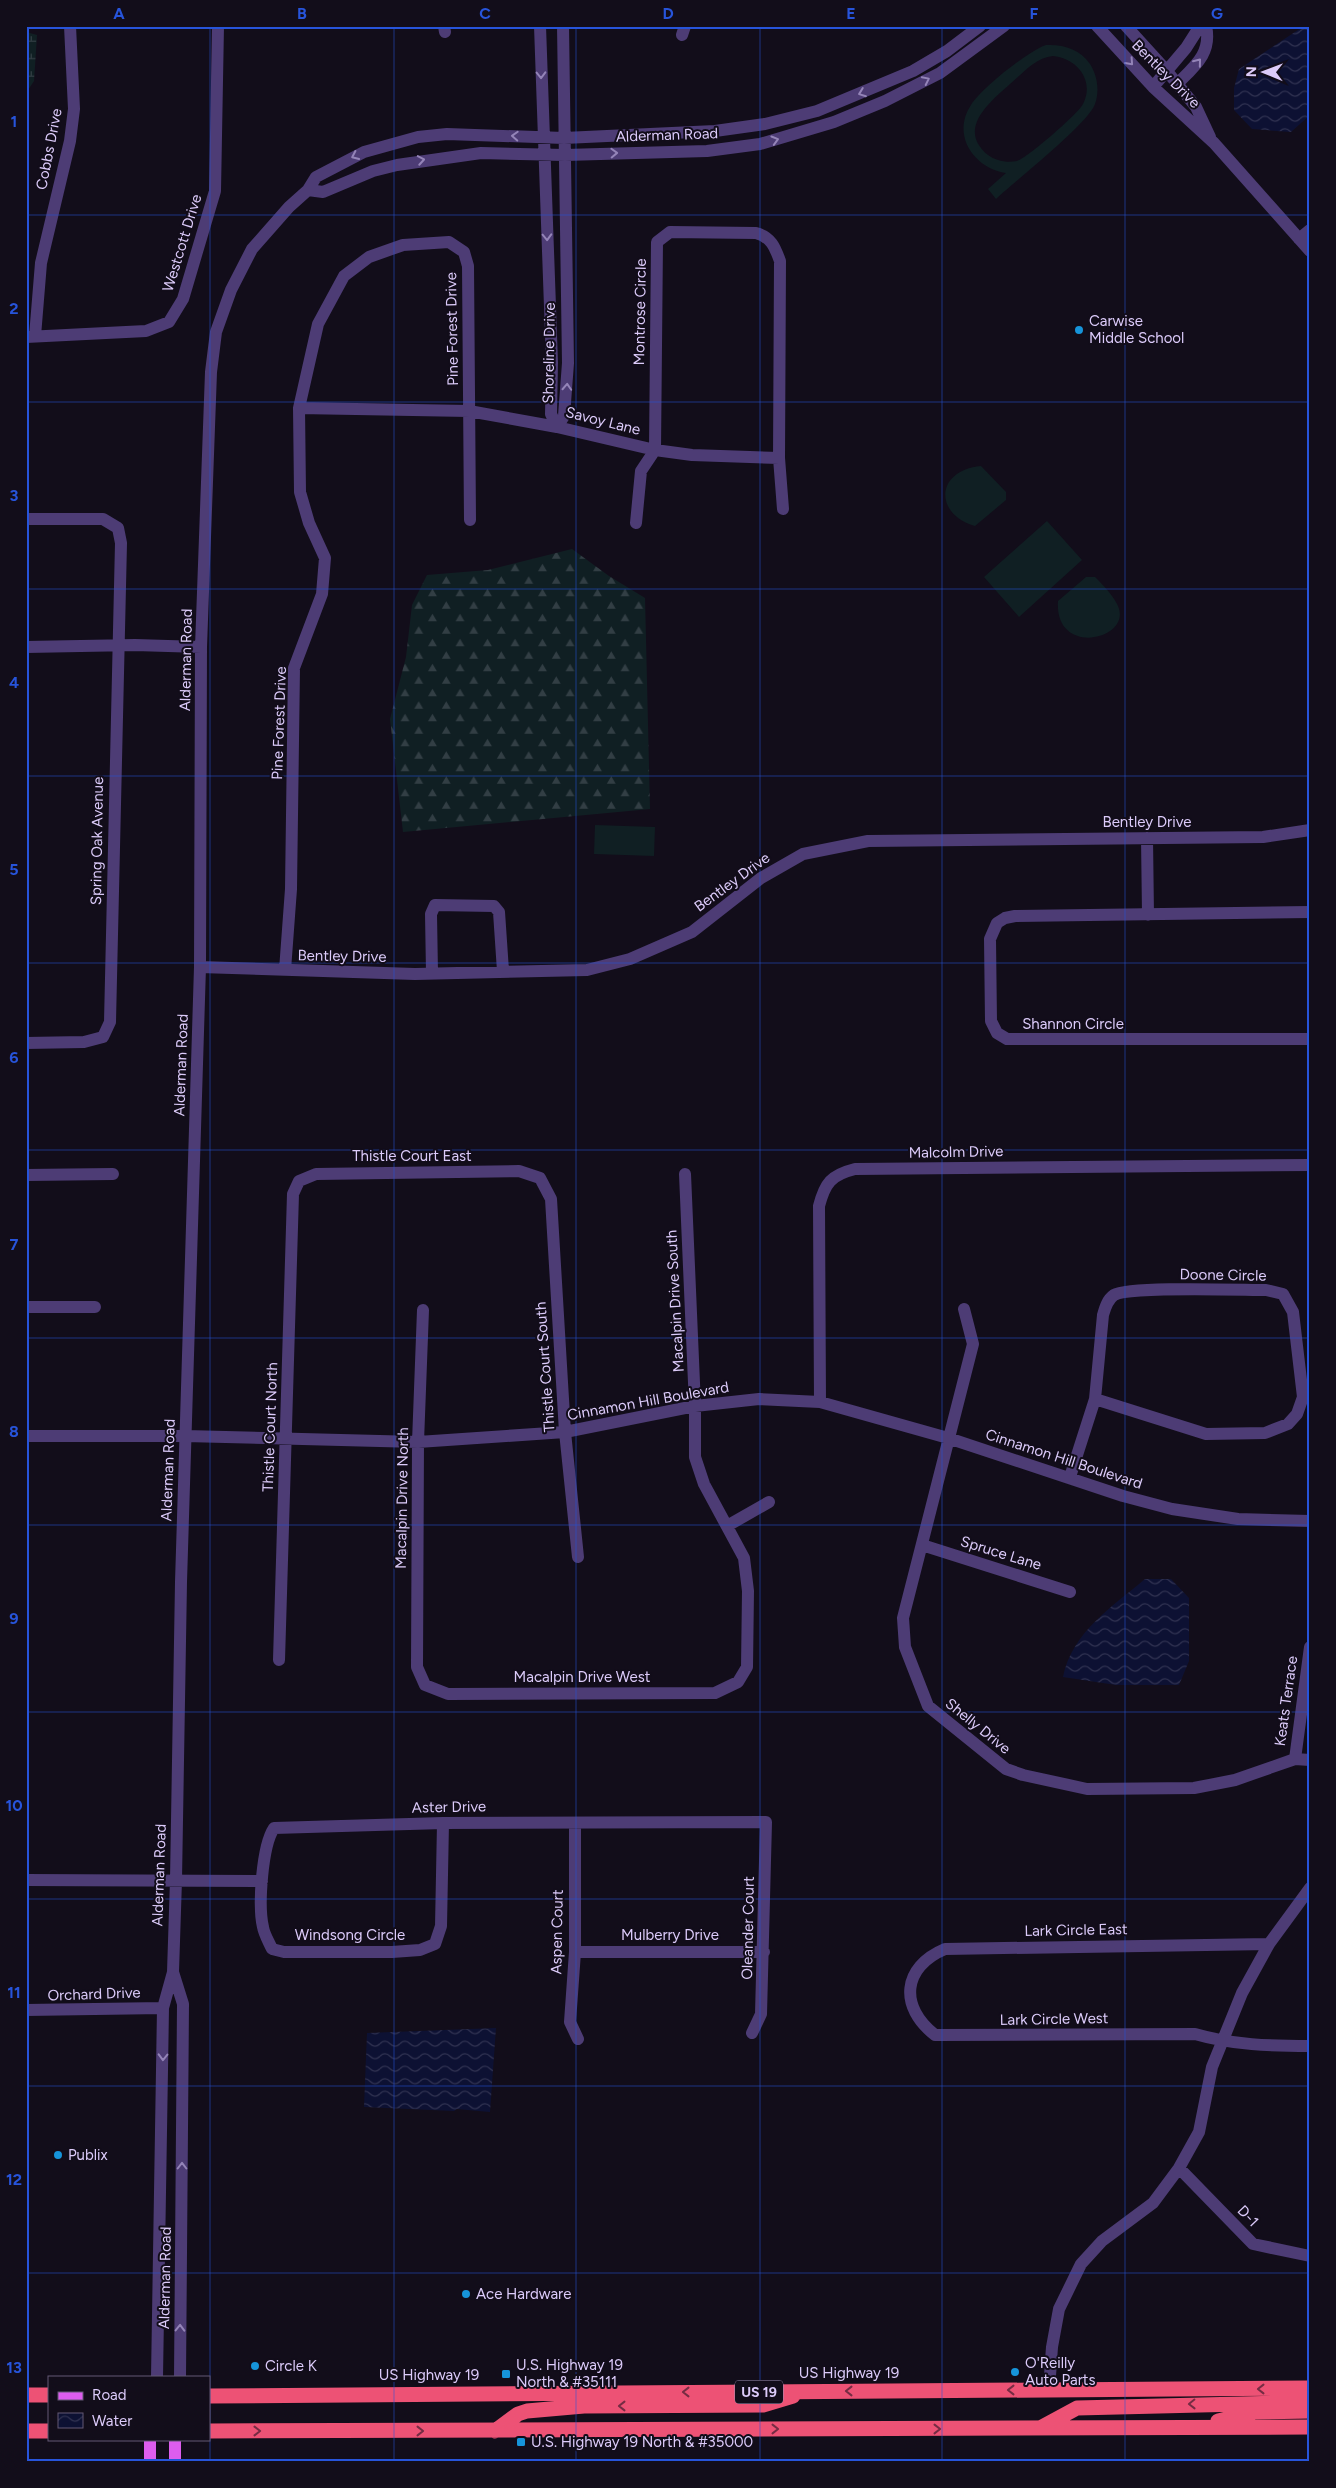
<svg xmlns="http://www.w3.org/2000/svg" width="1336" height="2488" font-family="Figtree,sans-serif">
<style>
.forest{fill:url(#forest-firs)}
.wetland{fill:url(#wetland-marsh)}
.garden{fill:#101f23;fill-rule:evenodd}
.water{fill:url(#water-waves)}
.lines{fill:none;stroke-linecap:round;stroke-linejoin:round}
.minor{stroke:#4d3c75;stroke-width:12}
.major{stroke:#dd5dee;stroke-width:12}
.highway{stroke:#ed5275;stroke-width:15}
.oneway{stroke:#9484b8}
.oneway2{stroke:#752c43}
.grid{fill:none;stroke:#2754da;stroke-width:1;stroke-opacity:0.55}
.poi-dot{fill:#1694da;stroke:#120d1a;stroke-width:2}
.labels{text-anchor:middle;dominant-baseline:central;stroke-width:4;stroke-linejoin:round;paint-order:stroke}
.shield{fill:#120d1a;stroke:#9f92b7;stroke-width:1}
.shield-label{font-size:14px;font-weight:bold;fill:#dccbfa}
.street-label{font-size:15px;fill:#dccbfa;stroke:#120d1a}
.poi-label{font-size:15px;fill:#dccbfa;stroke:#120d1a;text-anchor:start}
.neatline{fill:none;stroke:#2754da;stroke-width:2}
.grid-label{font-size:16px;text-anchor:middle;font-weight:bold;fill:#2754da}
</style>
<defs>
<pattern id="forest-firs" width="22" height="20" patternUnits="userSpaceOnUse" patternTransform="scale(1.25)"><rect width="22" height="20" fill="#101f23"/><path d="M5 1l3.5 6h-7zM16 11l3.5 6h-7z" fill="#323e44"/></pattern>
<pattern id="wetland-marsh" width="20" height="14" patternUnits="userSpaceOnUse" patternTransform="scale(1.25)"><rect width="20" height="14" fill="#101f23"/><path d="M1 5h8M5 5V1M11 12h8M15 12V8" fill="none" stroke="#323e44"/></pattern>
<pattern id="water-waves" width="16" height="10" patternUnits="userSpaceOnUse" patternTransform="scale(1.25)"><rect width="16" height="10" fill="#0d1133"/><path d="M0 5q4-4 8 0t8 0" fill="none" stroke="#303251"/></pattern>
</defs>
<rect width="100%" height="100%" fill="#120d1a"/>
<!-- forest -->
<path class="forest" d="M572 549 609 576 645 598 650 809 403 832 390 719 406 657 412 605 427 575 488 570Z"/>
<!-- wetland -->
<path class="wetland" d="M26 32 37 35 34 81 26 93Z"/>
<!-- garden -->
<path class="garden" d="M1046 45C1063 44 1080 49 1090 64 1097 75 1100 90 1095 104 1088 124 1015 181 996 199L988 189 1006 173C974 168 951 135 971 105 982 88 1028 51 1046 45ZM1053 56C1077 58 1095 81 1083 104 1078 114 1027 158 1017 161 1007 163 996 161 988 155 956 129 990 102 1010 84 1023 73 1035 58 1053 56Z
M981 466 1006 492V500L975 526C933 514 936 470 981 466Z
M1047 521 1082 560 1019 617 984 577Z
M1086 577H1095C1103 585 1112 594 1117 604 1136 639 1054 659 1058 601Z
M595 825 655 827 654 856 594 854Z"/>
<!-- water -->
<path class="water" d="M1304 26H1310V115L1291 132 1252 129 1234 110V88L1239 69Z
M1145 1579H1171L1189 1598V1661L1179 1685H1116L1063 1677C1072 1632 1112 1607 1145 1579Z
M496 2028 490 2112 457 2109 454 2111 364 2107 367 2033Z"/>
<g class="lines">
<!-- minor -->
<path class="minor" d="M444 26 445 32
M540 26 552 363 551 414 557 427 564 416 568 363 563 26
M1097 26 1153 87 1214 143 1310 251
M1126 26 1166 70 1196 107 1210 137
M682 35 685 26
M1177 84C1195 66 1212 53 1206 26
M1153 87 1186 48 1200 26
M308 190 323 192 373 171 397 165 481 153 565 155 707 151 760 144 834 122 885 101 940 73 1004 26
M1299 239 1310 230
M35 336 41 263 70 141 74 109 70 26
M26 337 146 331 169 322 183 299 215 191 218 26
M299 408 469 411 557 427 655 450 692 455 779 458
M26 519H103L118 528 121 543 110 1022 103 1037 84 1042 26 1043
M636 523 641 471 655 450 657 242 670 232 756 233C771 237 775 247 780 261L779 458 783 509
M26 647 135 645 201 647
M1147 838 1148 915
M1310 912 1015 916 1005 918 997 923 990 939 991 1021 997 1033 1007 1039H1310
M200 967 415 974 587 970 630 959 692 932 761 878 803 854 868 841 1263 837 1310 830
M285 970 291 889 294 668 322 594 325 558 309 523 300 492 299 408 318 324 344 276 369 257 403 245 449 242 464 252 468 266 470 520
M432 973 431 914 435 905 494 906 499 912 503 971
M26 1175 113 1174
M1266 1290 1283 1294 1293 1312 1303 1397 1297 1414 1288 1424 1265 1433 1206 1434 1095 1399 1103 1315C1105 1308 1107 1300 1114 1295 1129 1286 1241 1290 1266 1290Z
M26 1307H95
M964 1309 973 1344 903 1618 905 1647 928 1706 1006 1769 1023 1775 1087 1789 1194 1788 1235 1780 1295 1759 1310 1760
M423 1310 418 1442 417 1667 425 1685 448 1694 715 1693 738 1682 747 1667 748 1591 744 1558 704 1484 695 1457V1406L685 1174
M820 1402 819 1206C825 1183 831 1175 855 1169L1310 1165
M26 1436H185L418 1442 565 1432 695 1406 759 1399 820 1402 948 1438 1123 1496 1172 1509 1238 1519 1310 1521
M1070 1477 1095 1399
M727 1526 769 1502
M922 1545 1070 1592
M279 1660 293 1194 299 1181 316 1174 519 1171 540 1178 551 1199 565 1432 578 1557
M1295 1759 1310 1647
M443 1823 441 1926 435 1944 420 1950 392 1952H284L272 1949C269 1942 264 1934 263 1927 258 1906 262 1846 274 1828L443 1823 766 1822 761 2014 752 2033
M575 1823V1952L570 2022 578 2039
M26 1880 262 1881
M1269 1944 945 1949C902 1967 899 2007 935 2035L1195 2034C1233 2045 1270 2046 1310 2046
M575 1952H764
M173 1972 183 2004 180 2377
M26 2010 163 2008
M1179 2168 1253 2244 1310 2256
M157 2377 163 2008 173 1972 176 1880 181 1582 200 967 201 647 211 372 216 332 231 290 252 249 289 207 308 190 316 177 364 152 418 137 447 134 564 138 715 131 765 124 817 111 913 71 947 51 980 26
M1049 2390 1052 2347 1059 2309 1081 2264 1102 2241 1153 2203 1179 2168 1199 2132 1212 2067 1242 1993 1269 1944 1310 1888"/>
<!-- major -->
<path class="major" d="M150 2462V2439
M175 2462V2439"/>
<!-- highway -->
<path class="highway" d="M26 2395H49
M209 2396 1310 2388
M1218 2421 1255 2412 1310 2411
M1040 2428 1077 2408 1279 2403 1310 2396
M26 2431H49
M209 2431 1310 2427
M495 2431 518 2414 527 2411 584 2406 763 2405 793 2396"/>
</g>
<!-- one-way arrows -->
<defs><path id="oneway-chevron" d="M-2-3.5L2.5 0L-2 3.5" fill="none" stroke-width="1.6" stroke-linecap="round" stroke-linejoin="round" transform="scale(1.25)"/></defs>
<g class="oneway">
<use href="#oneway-chevron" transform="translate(1130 62) rotate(48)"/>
<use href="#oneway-chevron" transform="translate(1198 62) rotate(-51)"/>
<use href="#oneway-chevron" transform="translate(541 75) rotate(89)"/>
<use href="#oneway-chevron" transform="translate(926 80) rotate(-26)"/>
<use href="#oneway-chevron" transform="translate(862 93) rotate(159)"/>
<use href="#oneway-chevron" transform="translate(515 136) rotate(-177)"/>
<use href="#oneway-chevron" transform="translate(775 140) rotate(-16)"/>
<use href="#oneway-chevron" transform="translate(614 153) rotate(-2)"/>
<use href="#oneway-chevron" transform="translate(355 156) rotate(155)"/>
<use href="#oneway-chevron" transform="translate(421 160) rotate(-10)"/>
<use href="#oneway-chevron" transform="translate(547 237) rotate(88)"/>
<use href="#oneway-chevron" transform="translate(567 387) rotate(-87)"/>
<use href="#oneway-chevron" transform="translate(163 2057) rotate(91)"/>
<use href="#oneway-chevron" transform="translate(182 2166) rotate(-90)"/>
<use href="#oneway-chevron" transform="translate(180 2328) rotate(-89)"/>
</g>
<g class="oneway2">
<use href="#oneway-chevron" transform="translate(1261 2389) rotate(180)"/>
<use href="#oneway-chevron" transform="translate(1011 2390) rotate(180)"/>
<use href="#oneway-chevron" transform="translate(849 2391) rotate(180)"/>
<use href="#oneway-chevron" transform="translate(686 2392) rotate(180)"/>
<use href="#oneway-chevron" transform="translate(1192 2404) rotate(179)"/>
<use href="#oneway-chevron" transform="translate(622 2406) rotate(180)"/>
<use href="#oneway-chevron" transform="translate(775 2429)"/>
<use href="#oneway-chevron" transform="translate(937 2429)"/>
<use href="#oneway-chevron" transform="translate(257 2431)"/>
<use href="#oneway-chevron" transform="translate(420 2431)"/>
</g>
<!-- grid -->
<path class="grid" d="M210 26V2462M394 26V2462M576 26V2462M760 26V2462M942 26V2462M1125 26V2462M26 215H1310M26 402H1310M26 589H1310M26 776H1310M26 963H1310M26 1150H1310M26 1338H1310M26 1525H1310M26 1712H1310M26 1899H1310M26 2086H1310M26 2273H1310"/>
<!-- markers -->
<g class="poi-dot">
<circle cx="1079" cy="330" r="5"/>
<circle cx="58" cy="2155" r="5"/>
<circle cx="466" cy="2294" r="5"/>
<circle cx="255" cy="2366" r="5"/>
<circle cx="1015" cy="2372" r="5"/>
<rect x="501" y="2369" width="10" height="10" rx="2.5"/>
<rect x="516" y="2437" width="10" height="10" rx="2.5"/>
</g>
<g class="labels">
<!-- shield labels -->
<rect class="shield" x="735" y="2380.5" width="48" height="23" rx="4"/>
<g class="shield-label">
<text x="759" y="2392">US 19</text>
</g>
<!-- street labels -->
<g class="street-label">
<text transform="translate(1166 74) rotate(45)">Bentley Drive</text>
<text transform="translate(667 135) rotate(-2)">Alderman Road</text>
<text transform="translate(49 149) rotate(-79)">Cobbs Drive</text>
<text transform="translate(182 243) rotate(-73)">Westcott Drive</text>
<text transform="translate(640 312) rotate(-89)">Montrose Circle</text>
<text transform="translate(452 329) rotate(-91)">Pine Forest Drive</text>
<text transform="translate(549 353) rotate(-89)">Shoreline Drive</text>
<text transform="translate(603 421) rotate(14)">Savoy Lane</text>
<text transform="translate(186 660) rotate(-89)">Alderman Road</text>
<text transform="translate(279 723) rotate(-88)">Pine Forest Drive</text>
<text x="1147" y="822">Bentley Drive</text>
<text transform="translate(97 841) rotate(-89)">Spring Oak Avenue</text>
<text transform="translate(732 882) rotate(-36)">Bentley Drive</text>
<text transform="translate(342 956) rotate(1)">Bentley Drive</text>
<text x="1073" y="1024">Shannon Circle</text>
<text transform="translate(181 1065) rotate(-88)">Alderman Road</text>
<text transform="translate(956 1152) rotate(-1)">Malcolm Drive</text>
<text x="412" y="1156">Thistle Court East</text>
<text transform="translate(1223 1275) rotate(1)">Doone Circle</text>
<text transform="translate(675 1301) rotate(-93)">Macalpin Drive South</text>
<text transform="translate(545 1367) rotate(-94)">Thistle Court South</text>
<text transform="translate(648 1401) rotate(-10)">Cinnamon Hill Boulevard</text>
<text transform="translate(270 1427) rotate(-88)">Thistle Court North</text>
<text transform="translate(1064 1459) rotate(18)">Cinnamon Hill Boulevard</text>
<text transform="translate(168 1470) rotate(-88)">Alderman Road</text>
<text transform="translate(402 1498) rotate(-89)">Macalpin Drive North</text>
<text transform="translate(1001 1553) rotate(17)">Spruce Lane</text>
<text x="582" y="1677">Macalpin Drive West</text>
<text transform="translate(1286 1701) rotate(-82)">Keats Terrace</text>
<text transform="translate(978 1726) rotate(39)">Shelly Drive</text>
<text transform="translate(449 1807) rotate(-1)">Aster Drive</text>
<text transform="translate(159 1875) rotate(-88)">Alderman Road</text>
<text transform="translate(748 1928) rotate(-89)">Oleander Court</text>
<text transform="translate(1076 1930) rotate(-1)">Lark Circle East</text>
<text transform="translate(557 1932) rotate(-89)">Aspen Court</text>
<text x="350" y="1935">Windsong Circle</text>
<text x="670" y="1935">Mulberry Drive</text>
<text transform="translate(94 1994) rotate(-2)">Orchard Drive</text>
<text transform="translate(1054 2019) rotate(-1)">Lark Circle West</text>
<text transform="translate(1248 2216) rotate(46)">D-1</text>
<text transform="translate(165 2278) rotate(-89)">Alderman Road</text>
<text x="849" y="2373">US Highway 19</text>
<text x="429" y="2375">US Highway 19</text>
</g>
<!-- poi labels -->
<g class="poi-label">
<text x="1089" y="321">Carwise<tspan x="1089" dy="17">Middle School</tspan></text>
<text x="68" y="2155">Publix</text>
<text x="476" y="2294">Ace Hardware</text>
<text x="1025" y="2363">O'Reilly<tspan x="1025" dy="17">Auto Parts</tspan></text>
<text x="516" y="2365">U.S. Highway 19<tspan x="516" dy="17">North &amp; #35111</tspan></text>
<text x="265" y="2366">Circle K</text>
<text x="531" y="2442">U.S. Highway 19 North &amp; #35000</text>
</g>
</g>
<!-- border -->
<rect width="1336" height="2488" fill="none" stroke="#120d1a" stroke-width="55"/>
<!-- legend -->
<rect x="48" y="2376" width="162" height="65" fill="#120d1a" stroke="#635974"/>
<rect x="58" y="2392" width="25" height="8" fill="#dd5dee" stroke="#635974"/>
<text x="92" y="2400" font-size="15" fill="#dccbfa">Road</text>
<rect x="58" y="2413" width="25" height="15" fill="url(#water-waves)" stroke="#635974"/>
<text x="92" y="2426" font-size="15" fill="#dccbfa">Water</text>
<!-- north arrow -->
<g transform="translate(1264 72) rotate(271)" stroke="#120d1a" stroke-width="4" paint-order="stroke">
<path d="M0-4L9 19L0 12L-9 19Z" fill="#dccbfa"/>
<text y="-8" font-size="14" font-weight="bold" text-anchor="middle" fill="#dccbfa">N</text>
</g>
<rect x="28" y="28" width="1280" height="2432" class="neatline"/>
<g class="grid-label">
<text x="119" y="19">A</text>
<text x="302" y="19">B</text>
<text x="485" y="19">C</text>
<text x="668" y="19">D</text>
<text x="851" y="19">E</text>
<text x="1034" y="19">F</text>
<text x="1217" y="19">G</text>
<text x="14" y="127">1</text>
<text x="14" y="314">2</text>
<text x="14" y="501">3</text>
<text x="14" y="688">4</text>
<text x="14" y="875">5</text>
<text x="14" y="1063">6</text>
<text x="14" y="1250">7</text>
<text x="14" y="1437">8</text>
<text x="14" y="1624">9</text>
<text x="14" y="1811">10</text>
<text x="14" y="1998">11</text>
<text x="14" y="2185">12</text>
<text x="14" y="2373">13</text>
</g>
</svg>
